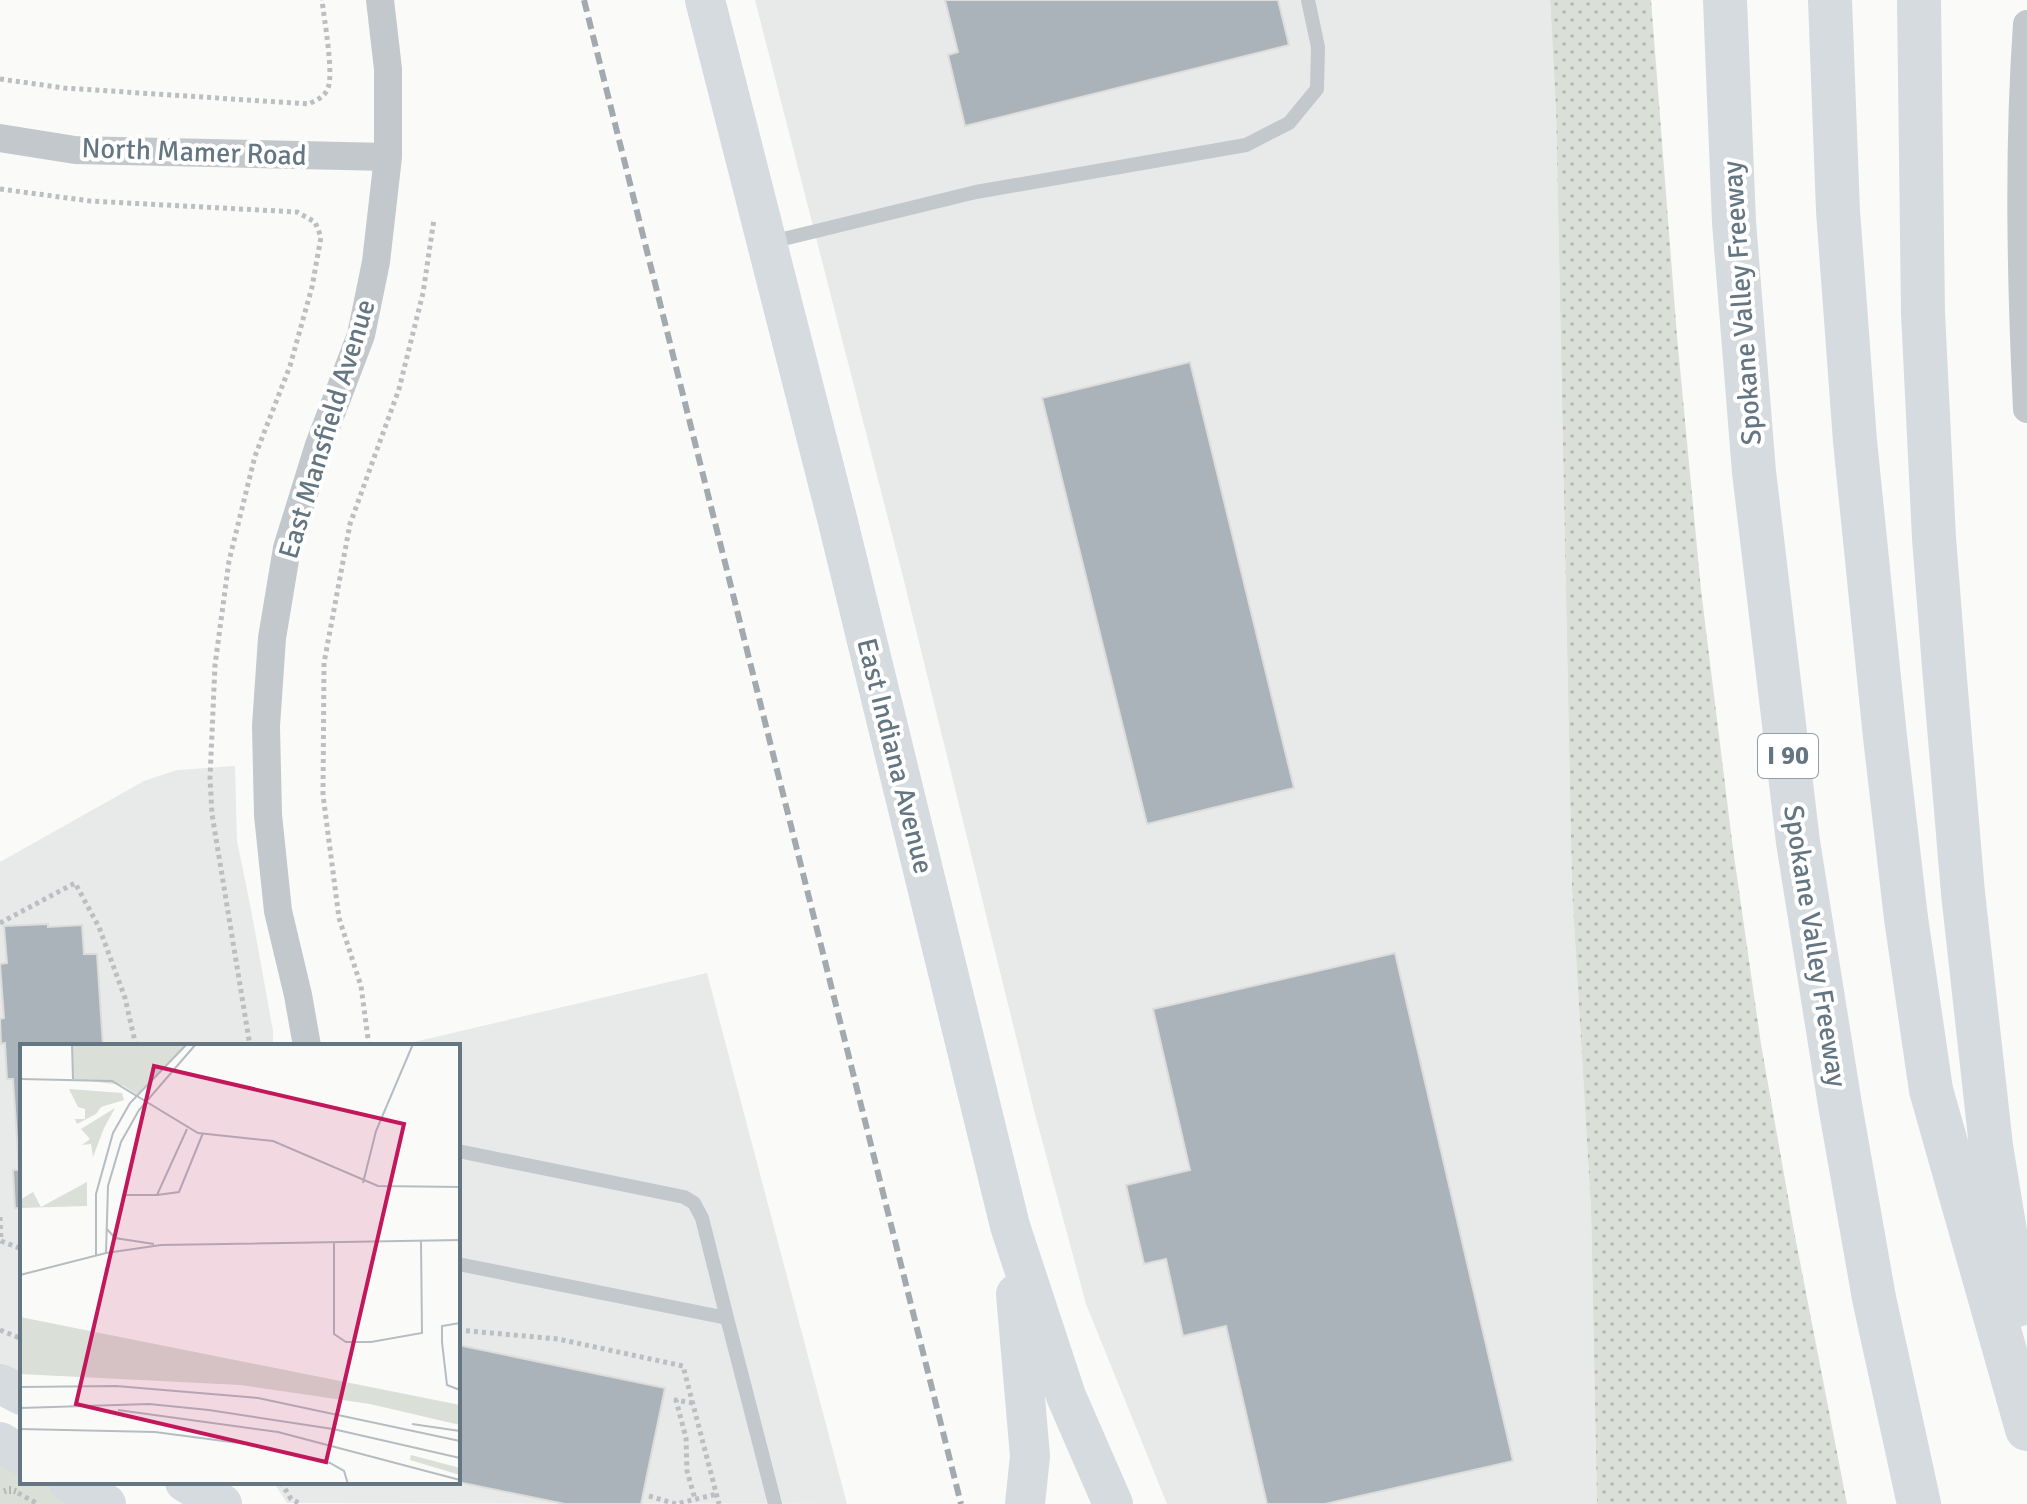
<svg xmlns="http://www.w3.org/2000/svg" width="2027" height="1504" font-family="Signika,sans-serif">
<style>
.built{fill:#e8e9e9}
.grass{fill:url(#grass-dots)}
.park{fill:url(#park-tufts)}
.building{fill:#aab3b9;stroke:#dcdcda;stroke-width:2}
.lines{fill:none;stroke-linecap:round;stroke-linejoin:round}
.path{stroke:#bbbfc2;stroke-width:5;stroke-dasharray:4 4;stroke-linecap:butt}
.lane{stroke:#c3c8cc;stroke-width:14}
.street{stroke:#c3c8cc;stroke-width:28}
.secondary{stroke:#d6dbdf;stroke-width:40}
.highway{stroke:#d6dbdf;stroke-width:44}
.rail{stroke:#a2aab0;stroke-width:6;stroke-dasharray:12 6;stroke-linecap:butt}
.labels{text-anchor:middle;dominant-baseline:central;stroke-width:8;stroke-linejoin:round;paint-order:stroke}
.shield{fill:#fff;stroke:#939fa8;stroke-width:2}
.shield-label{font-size:26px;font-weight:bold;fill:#657683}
.street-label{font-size:28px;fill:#657683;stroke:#fff}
.inset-road{fill:none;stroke:#b5bdc2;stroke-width:2}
.view{fill:#c2185b;fill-opacity:0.15;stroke:#c2185b;stroke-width:4}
.inset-edge{fill:none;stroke:#657683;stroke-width:4}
</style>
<defs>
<pattern id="grass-dots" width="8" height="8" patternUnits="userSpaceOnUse" patternTransform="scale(2)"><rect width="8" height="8" fill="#dadfd7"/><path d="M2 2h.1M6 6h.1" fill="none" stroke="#b4b9b4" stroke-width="1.8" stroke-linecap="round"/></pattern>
<pattern id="park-tufts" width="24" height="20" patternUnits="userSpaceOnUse" patternTransform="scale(2)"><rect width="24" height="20" fill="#dadfd7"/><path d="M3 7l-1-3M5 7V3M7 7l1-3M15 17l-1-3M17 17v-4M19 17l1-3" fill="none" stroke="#b4b9b4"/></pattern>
</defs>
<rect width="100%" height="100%" fill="#fafaf8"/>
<!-- built -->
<path class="built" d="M755 0H1550L1556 109 1572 889 1591 1210 1597 1504H1167L1086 1304 1035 1114 902 573Z
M235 766 237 841 251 909 273 1031V1046H22V1378L0 1368V862L144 781 177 770Z
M707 973 847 1504 287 1503 276 1486V1482H458V1046H397Z"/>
<!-- grass -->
<path class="grass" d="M1550 0H1651L1677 336 1701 590 1733 849 1761 1044 1794 1231 1847 1504H1597L1591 1210 1572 889 1556 109Z"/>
<!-- park -->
<path class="park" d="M0 1442 22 1455V1482H69L106 1504H0Z"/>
<!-- building -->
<path class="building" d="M945 0H1278L1289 45 965 126 948 55 958 52Z
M1190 362 1294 788 1147 824 1042 398Z
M48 924V927L82 925 84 954H97L103 1046H22V1220L21 1208H15L13 1170H19L13 1079H7L5 1043 1 1044 0 1019 4 1018 0 964 7 963 4 926Z
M1395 953 1513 1461 1325 1504H1267L1226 1326 1183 1336 1166 1259 1144 1264 1126 1185 1190 1170 1153 1009Z
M458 1345 665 1388 641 1504H565L458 1482Z"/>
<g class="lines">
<!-- path -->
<path class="path" d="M0 79 64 88 309 104C316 100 325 97 328 88 334 73 324 19 322 0
M0 189 90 201 297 212 315 222 321 237 312 287 290 366 255 456 229 561 215 665 210 778 212 814 250 1046
M0 923 75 883 99 927 125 998 136 1046
M369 1046 361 986 339 918 323 795 324 663 350 524 399 389 423 293 434 219
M0 1217 1 1241 22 1249
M0 1330 22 1339
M458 1330 558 1339 683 1366 719 1504
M693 1403 676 1400 686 1438 687 1471 695 1499
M281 1482 291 1499 301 1504
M18 1493 38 1504
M649 1496 676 1504 717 1494"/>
<!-- lane -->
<path class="lane" d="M771 242 976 192 1246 145 1289 123 1317 89 1318 47 1308 0
M458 1151 684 1197 694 1203 702 1218 727 1318
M458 1264 727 1318 775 1504"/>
<!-- street -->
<path class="street" d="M2027 24C2018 152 2021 281 2027 409
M0 138 75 150 388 157
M307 1046 298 995 278 911 268 815 266 726 272 638 287 548 319 445 361 335 376 262 388 157V69L380 0"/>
<!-- secondary -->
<path class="secondary" d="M705 0 837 518 1010 1226 1066 1396 1113 1504
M1016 1294 1030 1456 1025 1504
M0 1384 22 1395
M0 1442 22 1455
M69 1482 106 1504
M185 1482 222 1504"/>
<!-- highway -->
<path class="highway" d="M1725 0 1734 222 1754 472 1798 842 1840 1105 1874 1298 1919 1504
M1830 0 1838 211 1855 441 1885 737 1906 918 1931 1090 2027 1429
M1919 0 1923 313 1934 538 1944 667 1963 893 1991 1146 2017 1305"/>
<!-- rail -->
<path class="rail" d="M584 0 961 1504"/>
</g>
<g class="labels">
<!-- shield labels -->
<rect class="shield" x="1758" y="734" width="60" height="44" rx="6"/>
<g class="shield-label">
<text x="1788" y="756">I 90</text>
</g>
<!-- street labels -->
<g class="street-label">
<text transform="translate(194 152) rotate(2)">North Mamer Road</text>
<text transform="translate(1742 303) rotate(-94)">Spokane Valley Freeway</text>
<text transform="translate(327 429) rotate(-73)">East Mansfield Avenue</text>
<text transform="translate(895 756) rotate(76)">East Indiana Avenue</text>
<text transform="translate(1815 946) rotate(81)">Spokane Valley Freeway</text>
</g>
</g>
<!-- overview -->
<g transform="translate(20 1044)">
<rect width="440" height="440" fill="#fafaf8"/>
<path d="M49 45 102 49 104 56 81 63 76 70 57 80 55 75H65V65L58 63ZM95 64 84 84 73 113 71 100 62 101 70 95 61 85ZM67 138V162L0 164V156L13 148 21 163ZM0 273 440 361V381L350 360 220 341 0 330ZM391 411 440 424V431L390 416Z" fill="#dadfd7"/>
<path d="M52 0H167L118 51 102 41 53 35Z" fill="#dadfd7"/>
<path class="inset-road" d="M52 0 53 35M0 35 92 37 178 89 253 97 358 142 440 143M343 139 356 87 393 0M104 151H137L167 85M137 151 159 148 183 89M86 184 95 194 134 200M314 198V290L326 298H351L402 289 401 197M86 209 88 142 101 98 119 66 176 0M76 211V150L93 89 110 59 167 0M0 231 86 209 141 201 440 196M440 279 422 282V298L427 341 440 346M0 343 96 342 238 354 440 397M0 364 129 360 189 366 313 385 440 414M98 366 258 388 440 436M392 380 440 387M0 385 135 388 234 401 310 419 324 427 328 440"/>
<path class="view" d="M134 22 384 80 306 418 56 360Z"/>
<rect width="440" height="440" class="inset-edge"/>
</g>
</svg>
